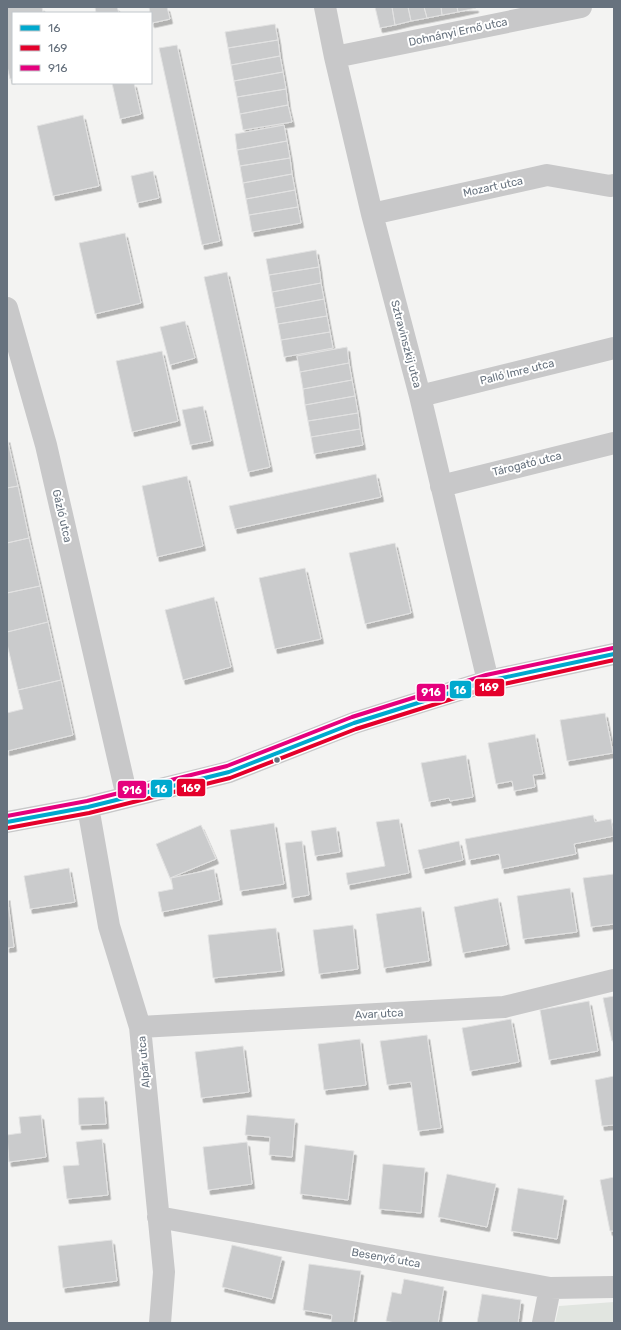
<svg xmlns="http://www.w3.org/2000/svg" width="621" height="1330" font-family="Rubik,sans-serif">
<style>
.green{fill:#e1e5e0}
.building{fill:#cacbcc;stroke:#e2e2e2;filter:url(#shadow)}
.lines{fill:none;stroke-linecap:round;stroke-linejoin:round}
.minor{stroke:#c8c8c9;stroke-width:22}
.bus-1-casing{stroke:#fff;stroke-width:7}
.bus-2-casing{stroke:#fff;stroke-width:7}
.bus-3-casing{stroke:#fff;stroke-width:7}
.bus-1{stroke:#00a9ce;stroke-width:4}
.bus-2{stroke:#e4002b;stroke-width:4}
.bus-3{stroke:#e5007d;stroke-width:4}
.bus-dot{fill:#67727e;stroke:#fff;stroke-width:1.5}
.labels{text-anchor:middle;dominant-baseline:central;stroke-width:4;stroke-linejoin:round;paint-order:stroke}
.street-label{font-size:11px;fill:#67727e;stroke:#fff}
.line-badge{stroke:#fff;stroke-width:1.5}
.badge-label{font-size:11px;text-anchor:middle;font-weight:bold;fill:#fff}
</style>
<defs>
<filter id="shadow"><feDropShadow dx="2.5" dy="4.5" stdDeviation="0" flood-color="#0004"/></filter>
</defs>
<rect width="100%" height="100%" fill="#f3f3f2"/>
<!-- green -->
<path class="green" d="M614 1302V1323H555L559 1306Z"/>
<!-- building -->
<path class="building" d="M7 7H42L43 13H13V79H10L7 66Z
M95 7H117L119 13H96Z
M149 7H167L170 19 152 23Z
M375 7H392L395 25 380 28Z
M392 7H408L411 21 395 25Z
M408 7H424L427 18 411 21Z
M424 7H441L442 15 427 18Z
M441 7H457L458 12 442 15Z
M457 7H476V8L458 12Z
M275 24 278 40 228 48 225 32Z
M278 40 280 56 231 65 228 48Z
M177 45 220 241 202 245 159 48Z
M280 56 283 72 234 81 231 65Z
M283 72 286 89 237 97 234 81Z
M112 83H134L141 114 120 119Z
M286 89 288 105 240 114 237 97Z
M288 105 292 122 243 130 240 114Z
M83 115 99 186 53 196 37 126Z
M284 125 287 141 237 150 235 134Z
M287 141 290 158 240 166 237 150Z
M290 158 292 174 243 183 240 166Z
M153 171 159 198 137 203 131 176Z
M292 174 295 190 246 199 243 183Z
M295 190 298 207 249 215 246 199Z
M298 207 301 223 252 232 249 215Z
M125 233 141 303 95 314 79 243Z
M316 250 319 267 269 275 266 259Z
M319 267 321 283 272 292 269 275Z
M227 272 270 467 248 472 204 277Z
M321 283 324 299 275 308 272 292Z
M324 299 327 316 278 324 275 308Z
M327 316 330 332 281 340 278 324Z
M185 321 195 358 170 365 160 327Z
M330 332 333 348 284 357 281 340Z
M347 347 349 363 300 372 297 356Z
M162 351 178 421 132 432 116 361Z
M349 363 352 380 303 389 300 372Z
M352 380 355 396 305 405 303 389Z
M355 396 358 413 308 421 305 405Z
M203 406 211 441 190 445 182 410Z
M358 413 360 429 311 437 308 421Z
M360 429 363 445 314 454 311 437Z
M7 438 18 486 7 488Z
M376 474 381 497 235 529 229 506Z
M187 476 203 546 157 557 142 486Z
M18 486 29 538 7 543V488Z
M29 538 40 586 7 593V543Z
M395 543 411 613 365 624 349 553Z
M305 568 321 639 275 649 259 578Z
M40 586 48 622 7 632V593Z
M214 597 231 667 183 680 165 610Z
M48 622 61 680 18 690 7 644V632Z
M61 680 73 735 7 751V713L23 709 18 690Z
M605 713 613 753 567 761 560 720Z
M535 734 543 774 533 775 535 787 514 791 512 781 496 784 488 743Z
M466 755 473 797 450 801 449 798 429 802 421 763Z
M593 815 595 822 611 819 614 836 574 844 576 854 502 869 499 854 469 860 465 839Z
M399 819 409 873 348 885 346 873 385 866 376 822Z
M274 823 284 884 240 891 230 830Z
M201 825 216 859 170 878 156 844Z
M336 827 340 852 315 856 311 831Z
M302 841 309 895 292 898 285 843Z
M459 841 463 860 423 869 418 850Z
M69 868 75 902 30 909 24 876Z
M214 869 220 900 162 912 158 892 173 889 171 878Z
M614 874V924L591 927 583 878Z
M570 888 577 932 523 939 517 896Z
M7 896 14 947 7 948Z
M498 898 507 945 463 953 454 907Z
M421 907 429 961 384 968 376 914Z
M353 925 358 969 319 974 313 930Z
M276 928 282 971 213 978 208 935Z
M614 996V1041H612L603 998Z
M589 1001 598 1051 549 1060 540 1010Z
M511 1019 519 1062 470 1071 462 1028Z
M427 1035 441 1128 418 1131 411 1082 387 1085 380 1041Z
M360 1039 366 1085 324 1090 318 1044Z
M243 1046 249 1092 201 1098 195 1052Z
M614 1076V1125L602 1126 595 1080Z
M104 1097 106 1124 79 1125 78 1098Z
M41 1115 46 1157 9 1162 7 1135 21 1133 19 1117Z
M247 1115 295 1119 292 1157 269 1155 270 1137 245 1135Z
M102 1139 108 1195 67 1199 63 1166 79 1165 76 1142Z
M247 1142 252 1184 208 1190 203 1147Z
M305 1145 354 1151 348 1200 300 1194Z
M383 1164 425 1168 421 1213 379 1209Z
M447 1174 496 1184 487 1227 438 1217Z
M614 1177V1231H610L600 1180Z
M518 1188 564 1196 557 1239 511 1231Z
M112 1240 117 1281 63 1288 58 1246Z
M232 1245 282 1257 272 1299 222 1287Z
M309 1264 361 1271 353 1323H331L332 1315 303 1310Z
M404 1279 444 1287 438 1323H395L386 1321 392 1292 401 1294Z
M482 1294 521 1300 518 1323H477Z"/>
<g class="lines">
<!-- minor -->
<path class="minor" d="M325 7 335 57 372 214 420 396 488 681
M335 57 581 7
M372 214 547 175 610 186 614 185
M7 308 46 445 127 797
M420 396 614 348
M441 486 614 443
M88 807 109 926 140 1027 164 1272 160 1323
M7 822 88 807 229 772 354 723 488 681 614 654
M140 1027 504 1007 614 980
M158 1217 550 1288 614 1287
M543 1323 550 1288"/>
<defs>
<path id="bus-1" d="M7 822 88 807 229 772 354 723 488 681 614 654"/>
<path id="bus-2" d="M8 828 89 813 230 778 356 729 490 687 614 660"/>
<path id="bus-3" d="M7 816 87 801 227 766 352 717 486 675 613 648"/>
</defs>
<!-- bus-1 casing -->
<use href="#bus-1" class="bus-1-casing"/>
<!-- bus-2 casing -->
<use href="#bus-2" class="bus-2-casing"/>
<!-- bus-3 casing -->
<use href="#bus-3" class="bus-3-casing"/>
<!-- bus-1 -->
<use href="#bus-1" class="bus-1"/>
<!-- bus-2 -->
<use href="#bus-2" class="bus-2"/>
<!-- bus-3 -->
<use href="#bus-3" class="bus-3"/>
</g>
<!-- markers -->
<circle class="bus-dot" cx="277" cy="760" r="3.5"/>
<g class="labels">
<!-- street labels -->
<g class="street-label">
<text transform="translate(458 32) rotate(-12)">Dohnányi Ernő utca</text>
<text transform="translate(493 187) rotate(-12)">Mozart utca</text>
<text transform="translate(406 344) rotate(75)">Sztravinszkij utca</text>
<text transform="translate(517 372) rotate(-14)">Palló Imre utca</text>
<text transform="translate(527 464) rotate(-14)">Tárogató utca</text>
<text transform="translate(62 516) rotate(77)">Gázló utca</text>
<text transform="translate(379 1014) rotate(-3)">Avar utca</text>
<text transform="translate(144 1062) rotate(-95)">Alpár utca</text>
<text transform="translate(386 1258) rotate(10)">Besenyő utca</text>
</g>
</g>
<g class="line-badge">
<rect x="474" y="678" width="31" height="19" rx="4" fill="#e4002b"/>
<rect x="449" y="680" width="23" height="19" rx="4" fill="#00a9ce"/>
<rect x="416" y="683" width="30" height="19" rx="4" fill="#e5007d"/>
<rect x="176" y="778" width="30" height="19" rx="4" fill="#e4002b"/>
<rect x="150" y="779" width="23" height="19" rx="4" fill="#00a9ce"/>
<rect x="117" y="780" width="30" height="19" rx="4" fill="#e5007d"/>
</g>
<g class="badge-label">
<text x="489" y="691">169</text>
<text x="460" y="694">16</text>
<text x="431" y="696">916</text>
<text x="191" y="792">169</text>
<text x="161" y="793">16</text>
<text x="132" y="794">916</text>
</g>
<!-- border -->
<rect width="621" height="1330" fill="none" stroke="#67727e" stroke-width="16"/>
<!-- legend -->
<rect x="12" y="12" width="140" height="72" fill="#ffffff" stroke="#c2c7cb"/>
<rect x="20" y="25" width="20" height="6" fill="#00a9ce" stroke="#c2c7cb"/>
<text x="48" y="32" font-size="12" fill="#67727e">16</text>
<rect x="20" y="45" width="20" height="6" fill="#e4002b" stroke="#c2c7cb"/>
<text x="48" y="52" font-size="12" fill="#67727e">169</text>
<rect x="20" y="65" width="20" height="6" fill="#e5007d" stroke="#c2c7cb"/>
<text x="48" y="72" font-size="12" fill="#67727e">916</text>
</svg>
